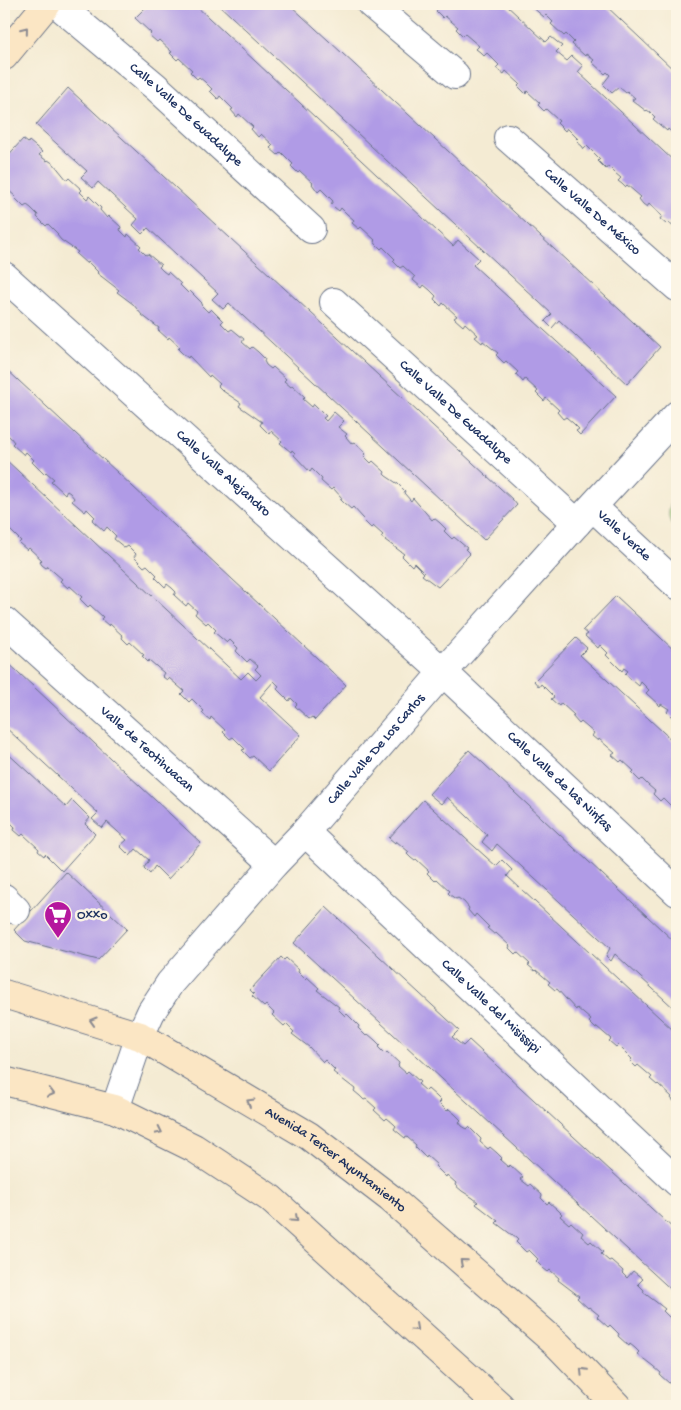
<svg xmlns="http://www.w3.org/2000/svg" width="681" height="1410" font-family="'Gochi Hand',sans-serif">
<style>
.green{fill:#b1d781;stroke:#668370}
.building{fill:#b09be6}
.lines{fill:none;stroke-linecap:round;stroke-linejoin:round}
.street-casing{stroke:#677187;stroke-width:30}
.secondary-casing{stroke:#677187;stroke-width:30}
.street{stroke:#fff;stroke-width:28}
.secondary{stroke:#fbe6c4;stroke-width:28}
.oneway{stroke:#8b8a91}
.labels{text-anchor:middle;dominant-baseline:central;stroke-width:5;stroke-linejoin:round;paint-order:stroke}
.street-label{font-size:14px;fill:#1b2f5e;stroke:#fcf5e5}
.poi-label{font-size:14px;fill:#1b2f5e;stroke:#fcf5e5;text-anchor:start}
</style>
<rect width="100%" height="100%" fill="#fcf5e5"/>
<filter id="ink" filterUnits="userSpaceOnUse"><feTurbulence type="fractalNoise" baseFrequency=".02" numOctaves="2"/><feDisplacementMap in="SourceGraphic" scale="10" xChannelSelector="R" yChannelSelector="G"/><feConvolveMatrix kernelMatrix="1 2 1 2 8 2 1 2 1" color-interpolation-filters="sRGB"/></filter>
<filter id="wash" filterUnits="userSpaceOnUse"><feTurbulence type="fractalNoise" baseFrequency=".0096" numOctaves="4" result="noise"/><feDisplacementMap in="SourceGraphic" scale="20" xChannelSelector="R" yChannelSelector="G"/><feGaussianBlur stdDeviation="1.12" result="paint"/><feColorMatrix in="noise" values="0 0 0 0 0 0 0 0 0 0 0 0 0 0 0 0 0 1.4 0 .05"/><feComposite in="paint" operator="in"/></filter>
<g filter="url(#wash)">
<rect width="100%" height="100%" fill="#f4ebd3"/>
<!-- green -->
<path class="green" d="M677 494V531C665 520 667 506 677 494Z"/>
<g id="blocks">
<!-- building -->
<path class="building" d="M149 4H194L453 246 458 240 479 259 473 265 616 396 580 435 576 431 579 429 573 423 566 417 563 419 557 412 559 410 546 398 544 401 536 393 538 391 525 379 523 382 516 374 518 372 506 361 504 363 496 355 498 353 483 341 482 343 475 337 478 335 465 323 463 326 454 318 457 316 443 303 441 306 434 299 436 296 430 290 424 285 422 288 413 280 415 277 403 266 400 268 393 261 395 259 383 247 381 249 376 244 374 241 375 240 361 227 359 229 352 223 354 220 347 214 341 208 339 211 334 207 331 204 333 201 321 189 318 192 312 184 313 183 300 171 298 173 291 166 293 164 281 152 278 155 270 148 273 145 261 134 258 137 251 129 253 127 239 114 237 117 231 110 233 109 220 96 218 99 210 91 212 89 205 82 199 77 197 79 190 72 192 70 179 58 177 60 170 53 172 52 159 40 157 42 149 35 151 33 135 18Z
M218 4H289L660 347 627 384 559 320 552 328 545 321 552 314Z
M432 4H505L546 42 551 37 562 46 556 52 567 61 572 56 583 66 578 72 677 164V230L668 222 666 224 660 219 662 216 649 204 647 207 643 204 639 199 641 197 627 185 625 187 622 184 618 181 621 178 615 173 608 166 606 169 598 161 600 159 587 146 584 149 582 146 577 142 579 140 567 128 565 131 557 123 559 121 546 109 544 111 538 105 540 103 527 91 526 94 518 86 520 84 506 71 504 74 496 68 499 65 487 53 484 56 480 52 476 49 479 46 465 34 463 36 456 29 458 27 445 16 443 18 436 11 438 9Z
M533 4H604L677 73V141L674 139 676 136 668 129 667 131 653 119 655 117 651 113 647 110 646 111 632 100 635 98 627 91 626 93 619 87 612 93 603 84 610 75 607 72 605 74 592 62 594 60 589 56 586 54 585 56 572 44 574 42 566 34 564 36 551 24 553 22 546 15 544 17 538 12 531 6Z
M68 88 513 500 517 505 484 540 229 303 223 309 212 299 218 293 148 228 142 234 133 225 138 219 98 182 93 188 81 177 87 171 36 125Z
M23 139 28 143 29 141 42 152 39 155 47 161 48 160 54 164 67 180 69 178 82 190 80 192 87 199 89 196 101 208 100 210 107 218 109 216 121 227 120 230 127 237 128 234 141 246 139 248 146 255 148 254 161 265 159 267 163 271 167 274 168 272 181 284 180 285 188 293 190 291 202 303 201 305 208 312 211 309 223 321 221 323 229 331 232 329 244 339 242 342 250 349 252 347 258 352 265 359 264 361 266 365 271 369 273 367 286 379 284 381 291 387 292 385 305 397 303 399 312 407 314 404 326 416 323 418 326 421 334 412 344 421 338 427 347 434 345 436 346 437 352 444 355 442 366 454 364 456 371 463 373 461 385 472 384 474 386 476 398 484 405 491 404 493 411 501 413 498 432 520 434 518 440 523 446 529 444 531 452 539 454 537 467 548 465 549 470 554 438 587 422 575 424 573 414 563 412 566 402 556 404 554 381 537 383 535 373 526 371 528 362 519 363 518 353 507 351 509 344 503 340 499 342 498 333 488 331 490 321 481 322 479 312 469 310 472 294 455 295 453 292 450 291 452 280 443 282 441 271 431 269 434 260 425 262 422 239 406 241 403 223 391 218 386 220 384 210 375 209 377 189 356 188 358 182 353 178 349 180 347 169 337 168 339 158 330 159 328 142 315 133 304 117 292 119 290 97 273 98 272 88 262 87 264 76 254 78 252 61 240 57 235 58 234 48 224 46 226 37 217 38 215 31 208 27 205 24 207 15 198 16 197 7 189 6 190 4 189V160Z
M4 367 346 685 315 720 312 717 309 719 295 706 297 704 291 698 289 701 277 689 279 686 274 681 260 697 301 735 269 771 253 756 250 758 242 750 245 749 233 737 230 739 223 732 225 730 211 717 210 720 202 713 204 711 192 699 189 702 181 694 184 691 169 678 167 680 163 677 162 676 164 673 149 660 148 662 142 656 144 655 130 642 128 644 122 638 123 636 110 624 109 626 101 619 103 617 90 605 88 607 80 599 82 597 70 586 68 588 60 581 62 579 47 566 46 568 42 565 40 562 42 560 29 548 27 550 19 543 21 541 8 528 5 531 4 529V458L241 679 248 672 256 680 261 675 255 669 258 666 250 659 247 662 236 651 238 648 230 640 227 643 214 632 216 630 208 622 206 624 195 614 197 611 188 603 186 606 174 595 176 592 172 588 167 584 165 587 155 577 157 575 147 565 144 567 134 557 136 554 128 546 125 548 114 539 116 536 107 527 104 531 92 520 95 517 87 509 85 512 72 501 74 498 70 493 67 491 65 494 51 481 54 479 46 472 44 474 32 462 34 460 26 452 24 455 12 444 14 442 10 437 6 434 4 436Z
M616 596 677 653V722L667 712 669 709 661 704 660 706 646 693 649 690 641 682 639 686 625 674 628 671 624 668 622 671 606 655 608 653 600 645 598 648 585 636 588 634 583 630Z
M576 638 587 648 580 655 677 745V816L673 812 675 810 663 798 660 801 653 794 655 791 648 785 642 779 640 781 632 773 634 771 622 760 620 762 612 755 615 753 599 739 598 741 592 736 594 733 581 722 579 724 572 716 574 715 561 703 559 706 551 699 554 697 541 684 539 687 534 681Z
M4 659 201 843 168 879 155 866 150 874 144 868 149 860 136 849 130 856 120 846 127 840 107 822 102 828 92 819 98 813 4 726Z
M4 750 66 807 72 800 90 818 85 824 95 834 62 871 45 854 44 856 38 851 39 849 23 834 21 836 14 830 15 827 4 816Z
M469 750 677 944V1011L615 954 611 961 606 956 610 948 497 844 492 851 482 842 487 835 447 797 441 804 429 794Z
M423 800 496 866 502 860 512 870 507 876 674 1031 677 1026V1105L671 1098 672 1097 658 1084 657 1085 650 1079 652 1077 638 1065 636 1067 630 1061 632 1059 618 1045 616 1047 609 1041 611 1039 597 1027 596 1029 589 1022 591 1020 577 1008 576 1010 557 989 555 990 548 984 550 982 536 970 535 971 528 965 530 964 517 952 515 954 509 948 510 946 496 933 494 934 487 928 489 927 476 914 474 917 468 910 469 908 464 902 458 898 456 899 450 895 448 893 450 891 437 879 435 881 427 873 429 871 416 859 415 861 411 858 407 854 409 852 396 841 395 843 389 838Z
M66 872 127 929 98 960 25 941 14 930Z
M326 907 459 1030 452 1037 463 1046 469 1040 677 1232V1295L294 943Z
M281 957 284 960 286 958 299 970 298 972 305 979 307 977 319 988 317 990 339 1007 338 1009 345 1016 347 1014 359 1026 358 1028 366 1036 368 1034 375 1040 380 1045 378 1047 385 1054 387 1052 399 1063 398 1066 406 1073 408 1071 420 1082 418 1084 426 1091 428 1089 436 1096 441 1101 439 1103 447 1111 449 1109 455 1114 461 1120 459 1122 462 1126 467 1129 469 1127 481 1139 480 1142 488 1149 490 1147 497 1153 502 1158 500 1160 508 1167 510 1165 523 1177 520 1179 529 1186 530 1184 542 1195 541 1198 547 1204 549 1202 558 1210 562 1214 560 1216 569 1224 571 1222 583 1233 581 1236 589 1243 591 1241 603 1252 601 1254 609 1261 611 1260 623 1271 622 1273 627 1278 633 1271 643 1279 638 1284 644 1290 643 1292 660 1305 665 1309 663 1311 670 1318 672 1316 677 1321V1388L671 1382 669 1383 660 1375 661 1373 654 1367 637 1354 639 1352 635 1348 630 1344 629 1346 618 1336 619 1334 610 1325 608 1327 597 1317 599 1315 589 1307 588 1308 577 1298 579 1296 558 1280 559 1278 550 1270 548 1272 543 1268 536 1261 538 1259 529 1250 526 1252 516 1242 518 1240 516 1238 496 1223 498 1221 476 1204 478 1202 473 1198 462 1191 455 1185 456 1183 447 1175 446 1177 435 1166 437 1165 427 1156 426 1158 415 1147 416 1145 407 1137 405 1138 394 1129 396 1126 394 1124 387 1118 385 1120 374 1110 376 1108 366 1099 364 1100 360 1096 354 1091 355 1089 333 1072 335 1070 325 1060 323 1062 309 1047 292 1034 294 1032 286 1024 284 1026 272 1015 274 1013 266 1005 264 1007 252 996 254 994 250 990Z"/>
</g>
</g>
<g filter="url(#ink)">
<use href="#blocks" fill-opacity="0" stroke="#677187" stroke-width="1"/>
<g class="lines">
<defs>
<g id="street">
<path id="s1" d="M57 4 156 87 311 229"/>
<path d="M371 4 455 75"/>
<path id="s2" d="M508 138 677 287"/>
<path id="s3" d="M4 276 443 672 677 892"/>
<path id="s4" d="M334 302 577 523"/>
<path id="s5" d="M593 507 677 585"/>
<path id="s6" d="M4 621 274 864"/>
<path id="s7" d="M305 832 677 1182"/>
<path d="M4 898 16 910"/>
<path id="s8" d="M115 1109 140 1036 151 1012 170 983 274 864 305 832 443 672 577 523 677 415"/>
</g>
<g id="secondary">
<path d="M4 56 47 4"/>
<path id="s9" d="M4 994 140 1036 309 1136 390 1198 558 1345 617 1406"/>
<path d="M4 1081 115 1109 194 1148 270 1198 500 1406"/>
</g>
</defs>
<!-- street casing -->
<use href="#street" class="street-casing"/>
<!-- secondary casing -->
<use href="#secondary" class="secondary-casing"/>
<!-- street -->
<use href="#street" class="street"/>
<!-- secondary -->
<use href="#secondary" class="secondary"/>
</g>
<!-- one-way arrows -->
<defs><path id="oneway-chevron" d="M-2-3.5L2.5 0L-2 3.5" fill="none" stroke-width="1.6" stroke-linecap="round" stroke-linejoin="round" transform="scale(1.25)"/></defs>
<g class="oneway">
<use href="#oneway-chevron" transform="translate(25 30) rotate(-51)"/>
<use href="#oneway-chevron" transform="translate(93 1021) rotate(-163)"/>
<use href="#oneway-chevron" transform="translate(51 1093) rotate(14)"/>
<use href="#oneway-chevron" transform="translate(250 1102) rotate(-150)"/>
<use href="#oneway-chevron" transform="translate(159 1131) rotate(26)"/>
<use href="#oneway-chevron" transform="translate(295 1219) rotate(42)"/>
<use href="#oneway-chevron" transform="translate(463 1262) rotate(-139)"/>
<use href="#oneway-chevron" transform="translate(415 1328) rotate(42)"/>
<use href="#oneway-chevron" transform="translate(583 1371) rotate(-134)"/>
</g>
</g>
<!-- icons -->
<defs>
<symbol id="supermarket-pin" viewBox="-11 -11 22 30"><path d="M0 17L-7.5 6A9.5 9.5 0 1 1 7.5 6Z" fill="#b5179e" stroke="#fcf5e5"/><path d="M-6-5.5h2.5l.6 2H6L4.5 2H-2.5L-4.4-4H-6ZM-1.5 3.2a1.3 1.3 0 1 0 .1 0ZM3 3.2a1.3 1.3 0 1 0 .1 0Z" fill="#fff"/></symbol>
</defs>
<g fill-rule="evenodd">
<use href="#supermarket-pin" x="42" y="899" width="32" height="43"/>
</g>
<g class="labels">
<!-- street labels -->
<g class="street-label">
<text stroke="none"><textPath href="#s1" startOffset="170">Calle Valle De Guadalupe</textPath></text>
<text stroke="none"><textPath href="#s2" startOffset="112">Calle Valle De México</textPath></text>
<text stroke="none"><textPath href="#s4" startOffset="164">Calle Valle De Guadalupe</textPath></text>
<text stroke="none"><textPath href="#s3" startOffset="295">Calle Valle Alejandro</textPath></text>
<text stroke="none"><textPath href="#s5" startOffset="42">Valle Verde</textPath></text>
<text stroke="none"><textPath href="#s6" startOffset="192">Valle de Teotihuacan</textPath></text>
<text stroke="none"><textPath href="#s8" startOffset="450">Calle Valle De Los Carlos</textPath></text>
<text stroke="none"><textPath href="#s3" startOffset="751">Calle Valle de las Ninfas</textPath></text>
<text stroke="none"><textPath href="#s7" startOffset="255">Calle Valle del Misissipi</textPath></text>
<text stroke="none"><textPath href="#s9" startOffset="374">Avenida Tercer Ayuntamiento</textPath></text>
</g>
<!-- poi labels -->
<g class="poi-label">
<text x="77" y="915">Oxxo</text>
</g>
</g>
<!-- margin -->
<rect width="681" height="1410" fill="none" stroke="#fcf5e5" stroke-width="20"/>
</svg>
